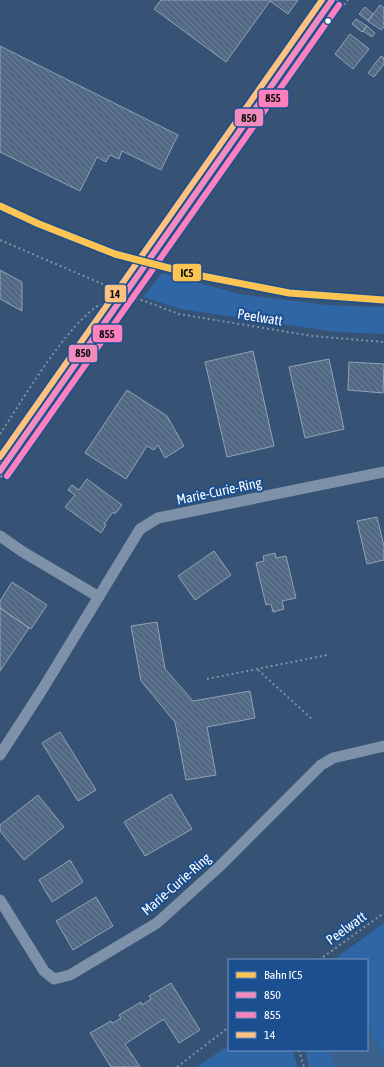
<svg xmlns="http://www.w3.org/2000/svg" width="384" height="1067" font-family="'Asap Condensed',sans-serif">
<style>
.grass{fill:#2f66a5}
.water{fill:#3b618d}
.building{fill:url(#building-back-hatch);stroke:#92a2b6}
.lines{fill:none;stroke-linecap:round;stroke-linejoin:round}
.path{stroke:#7d92a8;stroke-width:2;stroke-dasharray:2 3;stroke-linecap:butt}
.minor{stroke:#7d92a8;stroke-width:11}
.tertiary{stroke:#7d92a8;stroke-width:13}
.bus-1-casing{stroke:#1b4f8f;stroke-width:9}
.bus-2-casing{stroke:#1b4f8f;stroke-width:9}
.bus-3-casing{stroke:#1b4f8f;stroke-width:9}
.bus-1{stroke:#f28cbf;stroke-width:6}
.bus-2{stroke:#ff80bf;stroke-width:6}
.bus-3{stroke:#ffc180;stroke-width:6}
.rail-1-casing{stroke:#1b4f8f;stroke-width:10}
.rail-1{stroke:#fcc553;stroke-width:7}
.bus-dot{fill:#fff;stroke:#1b4f8f;stroke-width:1.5}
.labels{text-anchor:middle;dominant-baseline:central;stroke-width:4;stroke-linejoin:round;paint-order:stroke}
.street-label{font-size:14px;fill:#fff;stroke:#1b4f8f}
.line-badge{stroke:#1b4f8f;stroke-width:1.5}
.pale-badge-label{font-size:11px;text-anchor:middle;font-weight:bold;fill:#111}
</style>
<defs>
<pattern id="building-back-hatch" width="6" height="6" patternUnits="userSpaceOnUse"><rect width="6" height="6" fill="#526984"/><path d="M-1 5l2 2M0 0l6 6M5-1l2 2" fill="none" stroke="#6c8096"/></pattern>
</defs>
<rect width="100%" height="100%" fill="#365274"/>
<!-- grass -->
<path class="grass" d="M162 273 240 294 328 305 384 307V334L336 332 180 309 143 297Z
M384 923V1056L367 1026V960H333Z
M229 1045V1050H292L298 1067H197Z
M305 1050H329L336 1067H309Z"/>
<!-- water -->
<path class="water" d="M367 1026 384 1056V1067H336L329 1050H367Z"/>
<!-- building -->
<path class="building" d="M161 0H298L288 14 270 1 226 62 154 9Z
M380 5 384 8V27L381 30 368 21Z
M365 7 373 14 368 21 359 14Z
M356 19 367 26 362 32 352 24Z
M367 26 375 33 372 37 363 31Z
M350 34 369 49 353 69 335 54Z
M0 46 178 135 161 170 122 151 119 159 110 155 106 162 97 157 80 191 0 152Z
M381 56 384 58V64L374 77 368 73Z
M0 270 22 282V311L0 299Z
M253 351 274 446 227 457 205 362Z
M329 359 344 429 305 438 289 367Z
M349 362 384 364 383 393 348 390Z
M127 390 167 416 184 446 165 458 158 445 154 450 147 446 126 479 85 453Z
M87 479 122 505 115 514 113 512 104 524 106 525 101 533 65 507 75 495 68 490 72 485 79 490Z
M377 517 384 546V560L367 564 357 521Z
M214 551 231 575 195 600 178 576Z
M275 553 276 558 286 556 296 598 282 601 284 609 273 612 271 604 266 605 256 563 264 561 263 556Z
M12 582 47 605 31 629 0 608V601Z
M0 608 29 628 0 671Z
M157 622 165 669 193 701 250 691 255 718 207 727 216 775 186 780 175 722 141 681 131 626Z
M60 732 96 790 78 801 42 743Z
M171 794 192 829 145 856 124 822Z
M38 795 64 827 24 860 0 831V825Z
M70 860 83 882 52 902 39 880Z
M96 897 113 926 73 950 56 921Z
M171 983 200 1030 179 1043 164 1019 125 1044 140 1067H111L90 1033 111 1021 113 1023 121 1018 119 1015 141 1002 142 1005 151 999 149 996Z"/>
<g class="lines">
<!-- path -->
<path class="path" d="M344 5 348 0
M0 240 114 289
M136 298 179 314 312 336 384 342
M0 434C22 401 68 322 101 304
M258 670 312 719
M207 679 327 655
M319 960 384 913
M299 1050 304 1067
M177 1067 229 1027"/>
<!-- minor -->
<path class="minor" d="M0 536 23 552 99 597
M0 755 42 690 140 529 158 518 384 472
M0 900 44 971 54 979 70 975 157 923 219 867 321 765 333 758 384 746"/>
<!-- tertiary -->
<path class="tertiary" d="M0 471 332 0"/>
<defs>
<path id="bus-1" d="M0 471 332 0"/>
<path id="bus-2" d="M7 476 339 5"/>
<path id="bus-3" d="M0 457 322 0"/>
</defs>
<!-- bus-1 casing -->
<use href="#bus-1" class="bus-1-casing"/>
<!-- bus-2 casing -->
<use href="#bus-2" class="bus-2-casing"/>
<!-- bus-3 casing -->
<use href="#bus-3" class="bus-3-casing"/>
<!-- bus-1 -->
<use href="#bus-1" class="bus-1"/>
<!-- bus-2 -->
<use href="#bus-2" class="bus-2"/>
<!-- bus-3 -->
<use href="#bus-3" class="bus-3"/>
<defs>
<path id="rail-1" d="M0 206 39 224 115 254 192 274 289 293 384 300"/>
</defs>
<!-- rail-1 casing -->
<use href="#rail-1" class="rail-1-casing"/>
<!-- rail-1 -->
<use href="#rail-1" class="rail-1"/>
</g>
<!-- markers -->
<circle class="bus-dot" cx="328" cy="21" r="3.5"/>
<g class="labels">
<!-- street labels -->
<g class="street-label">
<text transform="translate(260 317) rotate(9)">Peelwatt</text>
<text transform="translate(219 491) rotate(-12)">Marie-Curie-Ring</text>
<text transform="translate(176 884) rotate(-41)">Marie-Curie-Ring</text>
<text transform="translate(346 928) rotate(-36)">Peelwatt</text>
</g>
</g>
<g class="line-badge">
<rect x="258" y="89" width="31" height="19" rx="4" fill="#ff80bf"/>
<rect x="234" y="108" width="30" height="19" rx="4" fill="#f28cbf"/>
<rect x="172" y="263" width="30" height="19" rx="4" fill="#fcc553"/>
<rect x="104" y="284" width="23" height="19" rx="4" fill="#ffc180"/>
<rect x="92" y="324" width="31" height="19" rx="4" fill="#ff80bf"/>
<rect x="68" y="344" width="30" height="19" rx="4" fill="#f28cbf"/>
</g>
<g class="pale-badge-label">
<text x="273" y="102">855</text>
<text x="249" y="122">850</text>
<text x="187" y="277">IC5</text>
<text x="115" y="298">14</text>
<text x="107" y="338">855</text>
<text x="83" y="357">850</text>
</g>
<!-- legend -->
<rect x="228" y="959" width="140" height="92" fill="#1b4f8f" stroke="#7695bc"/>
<rect x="236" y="972" width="20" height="6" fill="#fcc553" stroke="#7695bc"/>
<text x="264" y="979" font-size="12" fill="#ffffff">Bahn IC5</text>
<rect x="236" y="992" width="20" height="6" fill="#f28cbf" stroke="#7695bc"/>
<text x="264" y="999" font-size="12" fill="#ffffff">850</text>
<rect x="236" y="1012" width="20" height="6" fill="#ff80bf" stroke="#7695bc"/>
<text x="264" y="1019" font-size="12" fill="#ffffff">855</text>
<rect x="236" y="1032" width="20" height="6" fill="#ffc180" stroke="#7695bc"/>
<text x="264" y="1039" font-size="12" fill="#ffffff">14</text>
</svg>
